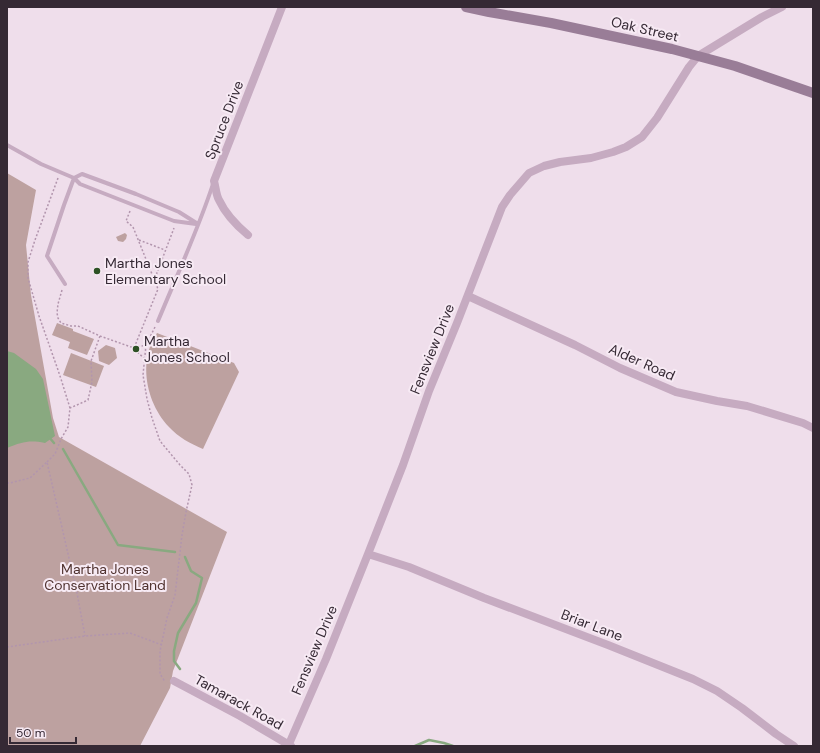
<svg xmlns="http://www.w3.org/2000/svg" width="820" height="753" font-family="'DM Sans',sans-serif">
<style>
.green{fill:#bda1a0}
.water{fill:#89a980}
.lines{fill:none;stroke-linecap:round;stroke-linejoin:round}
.stream{stroke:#89a980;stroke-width:2.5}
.path{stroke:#b295ad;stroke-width:1.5;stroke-dasharray:2 2;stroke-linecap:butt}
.lane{stroke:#c6abc1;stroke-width:4}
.street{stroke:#c6abc1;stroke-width:8}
.secondary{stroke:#997d97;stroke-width:10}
.poi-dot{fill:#2d5124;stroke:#f7eaf4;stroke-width:1.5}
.labels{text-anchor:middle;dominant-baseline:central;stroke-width:4;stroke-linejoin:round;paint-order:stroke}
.street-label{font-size:14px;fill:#352934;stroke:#f7eaf4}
.poi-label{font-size:14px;fill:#352934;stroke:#f7eaf4;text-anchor:start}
.park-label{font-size:14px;fill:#503330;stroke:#f7eaf4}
</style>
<rect width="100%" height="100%" fill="#efdeeb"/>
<!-- green -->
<path class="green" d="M7 173 36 190 26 245 31 295 53 418 59 437 227 532 173 671 170 688 140 746H7Z
M125 233 127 235 126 239 123 242 118 241 116 237Z
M57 323 73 329V331L94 339 87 355 68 348 70 342 52 335Z
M157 333 234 363 239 372 203 449C191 444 178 437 169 427 147 404 137 362 157 333Z
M106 345 115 348 117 358 109 365 99 361 98 351Z
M71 353 104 366 96 387 63 375Z"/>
<!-- water -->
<path class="water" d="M7 351 14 353 36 369 43 379 55 436 45 443C29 440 22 442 7 448Z"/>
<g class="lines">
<!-- stream -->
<path class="stream" d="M49 437 54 443
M63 449 118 545 175 552
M180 669 174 661V651L178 633 196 603 202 578 191 571 185 557
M415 746 429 740 444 743 453 746"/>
<!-- path -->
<path class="path" d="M58 178 35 240 28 262V278L39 316 58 370 61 379 70 408
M130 211 126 221 133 227 158 289 134 348 135 350 145 359
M139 240 165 250
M155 278 174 228
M62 290 58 304 57 313 58 318 61 323 71 326H78L100 336 134 348 146 345
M155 327 146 345 143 375 147 399 152 418 160 441 180 465 189 474 192 485 186 512 182 535 175 595 167 618 160 651V674L164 680H166
M47 462 55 454 61 439 68 427 70 408 88 400 92 382 91 361 100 336
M7 483H10L30 478 47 462 77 593 85 636
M7 647 85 636 130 633 162 645"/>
<!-- lane -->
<path class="lane" d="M7 145 41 164 74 178 80 184 174 221 196 224
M65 284 47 256 64 205 74 178 82 174 136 194 179 212 198 224
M158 321C177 275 198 230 213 184"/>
<!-- street -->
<path class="street" d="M248 235C236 225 226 215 219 200 216 195 216 188 214 181L282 7
M468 296 575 345 620 368 676 392 717 401 747 406 803 423 813 428
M368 554 409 567 484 598 608 645 693 679 717 691 742 708 776 734 794 746
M174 681 240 716 291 746
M289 744 326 659 368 554 403 465 429 391 457 323 502 207 510 195 529 173 544 166 560 162 591 158 613 152 626 147 642 137 657 118 689 67 698 56 762 17 782 7"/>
<!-- secondary -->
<path class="secondary" d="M466 7 489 12 551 23 672 49 735 66 813 93"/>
</g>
<!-- markers -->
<g class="poi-dot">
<circle cx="97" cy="271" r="4"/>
<circle cx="136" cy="349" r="4"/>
</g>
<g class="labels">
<!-- street labels -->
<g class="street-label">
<text transform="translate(645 29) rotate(13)">Oak Street</text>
<text transform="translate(224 120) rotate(-69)">Spruce Drive</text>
<text transform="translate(432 349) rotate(-68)">Fensview Drive</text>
<text transform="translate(642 362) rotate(24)">Alder Road</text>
<text transform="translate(592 625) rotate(21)">Briar Lane</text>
<text transform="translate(314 650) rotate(-67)">Fensview Drive</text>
<text transform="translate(239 702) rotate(29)">Tamarack Road</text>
</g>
<!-- poi labels -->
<g class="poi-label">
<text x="105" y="263">Martha Jones<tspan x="105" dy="16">Elementary School</tspan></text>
<text x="144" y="341">Martha<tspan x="144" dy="16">Jones School</tspan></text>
</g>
<!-- park labels -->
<g class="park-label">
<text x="105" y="569">Martha Jones<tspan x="105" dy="16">Conservation Land</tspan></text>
</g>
</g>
<!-- border -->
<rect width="820" height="753" fill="none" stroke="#352934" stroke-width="16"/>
<!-- scale -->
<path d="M10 737v6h66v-6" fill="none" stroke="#352934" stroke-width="2"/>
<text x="16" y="737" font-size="12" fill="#352934" stroke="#f7eaf4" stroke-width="3" paint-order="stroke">50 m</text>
</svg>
